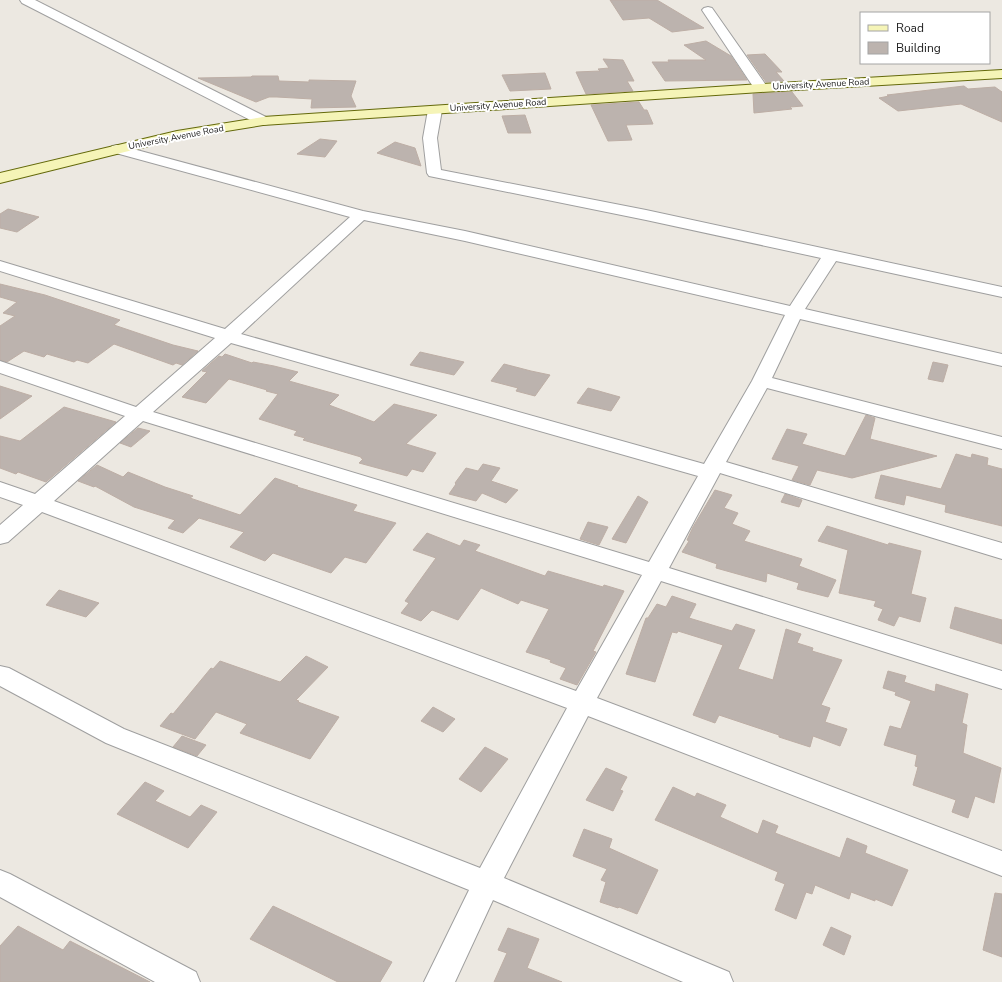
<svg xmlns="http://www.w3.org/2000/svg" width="1002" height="982" font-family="'Nunito Sans',sans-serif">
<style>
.building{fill:#bcb3ae;stroke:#bdaea5}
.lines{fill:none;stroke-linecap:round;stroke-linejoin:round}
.minor-casing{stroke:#9f9f9f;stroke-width:2}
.tertiary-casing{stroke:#9f9f9f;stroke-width:2}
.secondary-casing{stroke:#64690b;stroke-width:2}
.minor{fill:#fff;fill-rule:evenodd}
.tertiary{fill:#fff;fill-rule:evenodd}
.secondary{fill:#f5f4b7;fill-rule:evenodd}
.labels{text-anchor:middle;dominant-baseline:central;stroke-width:4;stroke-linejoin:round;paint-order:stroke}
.far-street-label{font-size:9px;fill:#1b1b1b;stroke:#fff}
</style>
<rect width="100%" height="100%" fill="#ece8e1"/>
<!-- building -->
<path class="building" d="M610 0H657L704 28 672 32 649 18 623 20Z
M706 41 731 56 747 80 665 81 652 62H669L668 60H706L684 45Z
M765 54 782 72H776L784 81 766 82 747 55Z
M603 59 623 60 634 81H627L633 91 586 94 576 72 600 71 598 69 609 68Z
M545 73 551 89 510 91 502 75Z
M252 76H278L279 81 309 82V80L356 81 351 96 356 107 311 108 312 99 277 97H269L256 102 198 78 251 77Z
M964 86 968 89 995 87 1002 92V122L961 104 898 111 879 98 889 96 887 95Z
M792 92 803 106 790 107 792 109 754 113 753 94Z
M639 102 644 110H647L653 124 626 125 632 140 608 141 591 105Z
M525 115 531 133H508L502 116Z
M320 139 337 141 325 157 297 154Z
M395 142 415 148 421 166 377 153Z
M8 209 39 217 17 232 0 228V214Z
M0 284 45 295 120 320 114 325 173 345 198 351 182 365 176 363 173 365 114 344 88 363 77 360 74 362 47 354 44 357 24 351 7 362 0 360V326L15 316 3 313 17 302 0 297Z
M420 352 464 362 454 375 410 365Z
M225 354 252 363 253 362 274 366 298 372 289 381 339 395 329 405 374 422 394 404 437 415 406 444 436 453 423 472 412 469 407 476 359 463 363 459 361 458V457L303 440 305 438 294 435 297 431 259 419 278 394 266 391 267 390 229 379 206 403 182 397 207 372 202 371 219 356 222 357Z
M933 362 948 365 943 382 928 379Z
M504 364 531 371 550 375 535 396 516 391 518 388 491 381Z
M0 386 32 396 0 419Z
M588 388 620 397 611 411 577 403Z
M64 407 116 422 46 482 18 472 16 474 0 468V436L20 441Z
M866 415 875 418 870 439 937 456 852 478 817 470 810 485 792 480 799 466 772 459 787 429 807 434 802 444 845 456Z
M138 428 150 431 131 447 120 443Z
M956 454 971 458 972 454 988 458 987 465 1002 469V526L945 512 946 505 906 495 904 505 875 498 881 475 941 489Z
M483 464 500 468 491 481 518 490 506 503 482 493 476 501 449 494 456 484 455 483 466 468 478 471Z
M97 465 123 477 128 472 165 487 193 496 190 498 240 515 275 478 298 486 297 487 357 505 353 511 396 523 366 563 345 557 331 573 273 553 265 561 230 547 244 532 199 518 183 533 168 528 175 520 134 507 95 486 94 487 78 481Z
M715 490 732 495 724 508 738 513 732 524 750 531 744 541 802 559 799 566 836 580 828 597 797 589 799 583 767 573 766 582 716 568 717 564 682 552 689 541 687 540 693 527Z
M785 494 802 500 799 507 781 502Z
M638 496 648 502 626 543 612 539Z
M588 522 608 527 599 545 580 539Z
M827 526 888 545 889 543 921 551 911 594 926 598 920 622 899 616 894 626 878 620 883 609 874 606 876 601 839 593 848 550 818 541Z
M427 533 460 546 464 540 480 545 475 551 545 576 548 571 603 587 604 585 624 591 593 651 596 652 577 685 560 679 566 668 550 662 551 660 526 652 549 609 521 600 518 604 481 588 458 620 432 610 421 621 401 613 409 603 405 601 436 558 413 550Z
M59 590 99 603 86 617 46 605Z
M672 596 696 604 689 618 732 631 736 624 755 630 738 669 773 680 786 629 801 634 797 643 813 648 812 651 842 660 821 705 830 708 825 722 847 729 840 746 813 736 810 747 779 737V735L719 715 715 723 693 715 723 645 678 631 677 633 672 632 655 682 626 674 646 618H648L657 604 666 607Z
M955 607 1002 620V644L950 628Z
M306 656 328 667 296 700 299 701 298 702 339 717 310 759 240 733 247 724 216 712 195 739 160 726 171 713 173 714 211 668 213 669 220 661 280 682Z
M888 671 906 676 904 682 935 692 936 684 968 694 962 723 967 725 963 753 1001 768 994 803 975 796 968 818 952 812 956 800 913 785 918 767 915 766 917 755 884 745 890 726 901 729 911 701 895 695 896 692 883 688Z
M433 707 455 719 443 732 421 721Z
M182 736 206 745 197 756 173 747Z
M485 747 508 759 481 792 459 779Z
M606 768 627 777 620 790 623 791 613 811 586 800Z
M145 782 164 791 155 801 190 817 201 805 217 812 188 848 117 814Z
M673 787 695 797 697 793 726 805 720 817 758 834 763 820 778 826 775 833 840 858 847 838 867 846 865 853 908 870 892 906 875 899V901L851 892 849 899 815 885 812 894 806 892 796 919 775 910 785 884 775 880 778 872 655 820Z
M584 829 612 839 609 848 658 870 637 914 619 907 618 908 600 902 606 882 601 880 607 869 573 856Z
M995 893 1002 894V957L983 950Z
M273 906 392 962 380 982H338L250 939Z
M18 926 63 950 70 941 150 982H0V946Z
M831 927 851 936 844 955 823 945Z
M508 928 539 939 527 968 562 982H494L507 953 498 950Z"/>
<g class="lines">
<defs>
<path id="minor" d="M708 7 712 8 768 88 766 91H756L702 10 704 8Z
M435 106 440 107 442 110 437 138 441 170 646 210 1002 287V297L836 261 805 309 1002 354V366L800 319 772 378 1002 437V449L767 388 726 462 1002 543V559L720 473 669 568 1002 671V689L661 581 597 698 1002 851V876L588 716 504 878 729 972 733 982H683L493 900 455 982H424L469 890 106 743 0 686V666L9 668 124 729 480 868 567 708 42 512 8 542 0 544V525L23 505 0 497V482L35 494 125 416 0 373V361L136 407 215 338 0 271V261L225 329 350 217 112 152 110 149 112 146 117 145 122 146 363 211 465 231 790 306 821 258 646 220 429 176 427 173 423 138 428 110 430 107ZM364 220 465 241 785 315 752 381 704 464 241 334ZM231 343 698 476 649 562 153 412ZM143 421 642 575 576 691 54 501Z
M0 870 10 874 196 972 200 982H155L0 897Z"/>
<path id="tertiary" d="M20 0H35L268 118 270 121 268 124 263 125 258 124 22 3Z"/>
<path id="secondary" d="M1002 70V78L761 92 263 125 177 139 0 183V173L177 131 263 117 761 84Z"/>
</defs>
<!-- minor casing -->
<use href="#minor" class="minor-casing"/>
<!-- tertiary casing -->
<use href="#tertiary" class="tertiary-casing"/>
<!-- secondary casing -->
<use href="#secondary" class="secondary-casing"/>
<!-- minor -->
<use href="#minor" class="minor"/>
<!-- tertiary -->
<use href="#tertiary" class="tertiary"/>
<!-- secondary -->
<use href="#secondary" class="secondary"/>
</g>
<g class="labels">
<!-- far-street labels -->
<g class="far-street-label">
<text transform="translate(821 84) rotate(-3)">University Avenue Road</text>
<text transform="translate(498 105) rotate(-4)">University Avenue Road</text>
<text transform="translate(176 137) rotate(-11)">University Avenue Road</text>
</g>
</g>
<!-- legend -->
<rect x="860" y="12" width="130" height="52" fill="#ffffff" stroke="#a4a4a4"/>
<rect x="868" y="25" width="20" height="6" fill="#f5f4b7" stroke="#a4a4a4"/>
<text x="896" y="32" font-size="12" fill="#1b1b1b">Road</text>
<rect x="868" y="42" width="20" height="12" fill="#bcb3ae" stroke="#a4a4a4"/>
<text x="896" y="52" font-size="12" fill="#1b1b1b">Building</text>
</svg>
